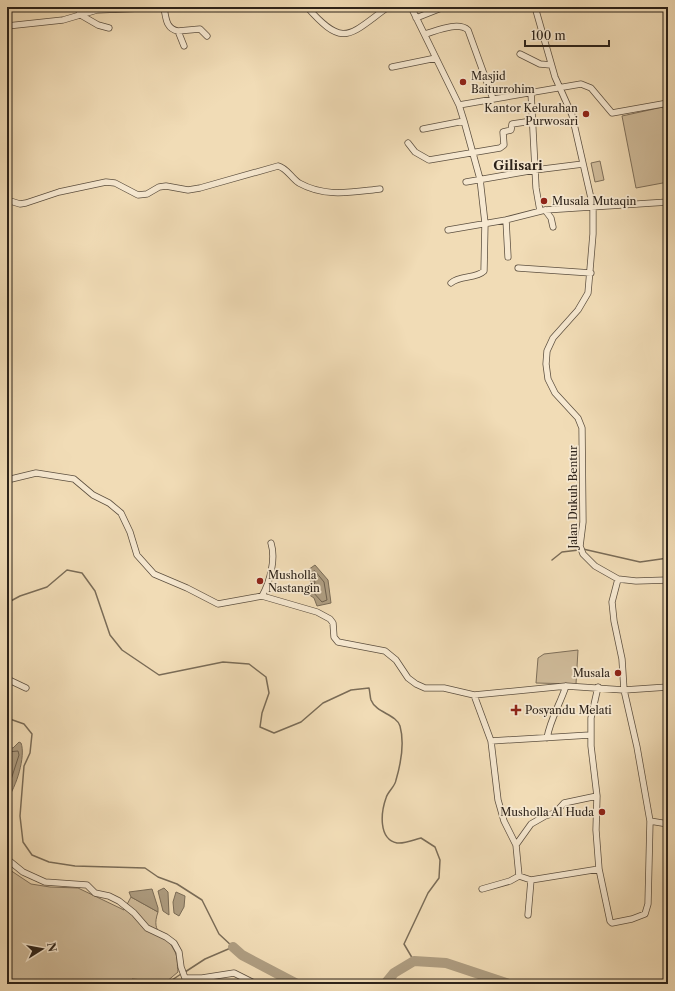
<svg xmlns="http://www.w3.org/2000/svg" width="675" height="991" font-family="'Libre Caslon Text',serif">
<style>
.green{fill:#d0bc9b;stroke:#7e6f5a}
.water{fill:#ae9d81;stroke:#7a6c57}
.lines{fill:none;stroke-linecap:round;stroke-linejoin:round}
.shore{stroke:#6d604d;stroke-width:1}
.stream{stroke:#7a6c57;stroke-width:1.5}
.river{stroke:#ae9d81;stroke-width:10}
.minor-casing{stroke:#5d5040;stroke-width:7}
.minor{stroke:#f6e8d0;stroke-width:5.5}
.poi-dot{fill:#8f2418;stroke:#f6e8d0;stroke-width:1.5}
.labels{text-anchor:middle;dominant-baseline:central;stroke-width:3.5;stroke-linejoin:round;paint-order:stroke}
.poi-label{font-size:11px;fill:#2c2219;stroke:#f6e8d0;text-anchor:start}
.street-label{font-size:11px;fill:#2c2219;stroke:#f6e8d0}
.quarter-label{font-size:13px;font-weight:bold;fill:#2c2219;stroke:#f6e8d0}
</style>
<rect width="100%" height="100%" fill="#f1dcb6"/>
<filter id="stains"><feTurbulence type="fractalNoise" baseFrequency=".005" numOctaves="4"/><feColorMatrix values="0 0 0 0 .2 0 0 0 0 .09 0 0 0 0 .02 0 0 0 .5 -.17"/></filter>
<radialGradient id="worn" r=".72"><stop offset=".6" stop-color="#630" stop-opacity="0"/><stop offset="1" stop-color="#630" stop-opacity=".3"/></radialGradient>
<!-- green -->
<path class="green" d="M663 107 668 131V182L636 188 622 116Z
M600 161 604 180 595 182 591 163Z
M578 650 576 684 536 683 538 658 544 654Z
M7 868 31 884 50 887 78 888 124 910 131 897 158 912C150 935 166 933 174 950 178 956 177 965 178 972L166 982 132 979 128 984H7Z"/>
<!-- water -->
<path class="water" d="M315 565 328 580 331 603 317 606 314 598 308 594 307 586 311 582 308 577H306L305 572Z
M19 742 21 743C26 756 16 788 7 799V747L13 748Z
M164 888 168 892 169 915 163 911 158 891Z
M152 889 158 908V912L131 897 129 892Z
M176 892 185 896 184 907 179 916 174 913 173 902Z"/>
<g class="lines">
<!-- shore -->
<path class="shore" d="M315 571 324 582 327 600 322 602 312 591 315 582 311 573Z
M7 752 18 751 19 755 7 792"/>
<!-- stream -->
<path class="stream" d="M583 549 640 562 668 558
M552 560 562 552 579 550
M7 603 20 596 47 587 67 570 82 573 95 591 110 635 122 650 159 675 223 662 249 664 266 677 269 693 262 713 260 727 274 733 301 722 323 703 351 690 369 688C370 692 370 697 371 700 376 713 396 714 400 726 405 744 401 763 396 780 395 787 388 791 386 798 381 812 378 839 397 843 405 844 413 840 421 838L435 847 440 860 439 878 428 893 404 944 414 961
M7 718 24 724 32 734 30 753 24 766 20 816 23 842 32 855 49 862 75 866 145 868 158 877 177 884 202 900 219 934 233 947 205 959 185 972
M166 984 181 974"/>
<!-- river -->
<path class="river" d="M233 947 242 955 297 984
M385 984 394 973 414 961 446 963 509 984"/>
<defs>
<path id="minor" d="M307 7C344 49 349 35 388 7
M411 7 459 105 464 121 480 179 485 223 484 271C476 279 460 275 451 283
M535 7 555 77 572 115 593 207V234L588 293 578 310 553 338 547 351 546 364 548 379 555 393 578 418 582 428 583 522 580 546 583 554 595 566 618 579 636 581 668 580
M164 8C166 18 166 29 178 31L184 46
M79 14 98 25 109 28
M416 18 444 7
M7 26 63 20 97 10 173 7
M178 31 200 29 207 36
M425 34C436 31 458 21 468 30L493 99
M520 54 540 64 551 65
M392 67 436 58
M531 92 536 188 540 211
M459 105 581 84 591 88 612 113 668 103
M423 129 464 121
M408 143 415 152 429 160 500 148 504 145 503 132 511 130 512 124 532 121
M466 182 535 170 583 164
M7 200 20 204 26 203 59 192 106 182 115 183 138 195 147 194 159 187 166 186 188 190 200 188 278 166C287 168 291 178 299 183 326 198 352 192 380 189
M545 210 551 218 553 227
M506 220 508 257
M448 230 506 220 545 210 668 202
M518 268 591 273
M7 480 36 473 74 479 93 495 109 503 121 513 130 532 137 555 154 574 187 588 218 604 262 596 317 612 330 619 333 623 334 637 338 642 385 651 396 660 408 678 416 684 425 688H444L474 695 566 686 624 690 668 687
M262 596C270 582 276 559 271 543
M7 679 26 688
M598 687 591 718V746L597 796 596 830 599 869 610 921 612 923 632 919 645 914 648 904 650 821 637 747 624 690 622 659 614 621 612 602 618 579
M474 695 491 741 498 800 504 821 516 845 519 876 531 880 599 869
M547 738C550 720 560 704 566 686
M491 741 590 735
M650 821 668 824
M516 845 531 824 545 816 555 813 564 803 597 796
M7 859 23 872 45 882 87 885 95 893 109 896 119 901 134 913 147 928 166 937 174 943 179 952 181 967 185 978H202L234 973 256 984
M482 889 510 881 519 876
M528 915 531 880"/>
</defs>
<!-- minor casing -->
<use href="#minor" class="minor-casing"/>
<!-- minor -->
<use href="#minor" class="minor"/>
</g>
<!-- markers -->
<g class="poi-dot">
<circle cx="463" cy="82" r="4"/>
<circle cx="586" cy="114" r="4"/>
<circle cx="544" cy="201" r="4"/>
<circle cx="260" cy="581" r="4"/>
<circle cx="618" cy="673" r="4"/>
<path d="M514 704h4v4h4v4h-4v4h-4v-4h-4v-4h4z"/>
<circle cx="602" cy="812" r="4"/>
</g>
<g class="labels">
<!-- poi labels -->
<g class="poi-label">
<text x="471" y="76">Masjid<tspan x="471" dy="13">Baiturrohim</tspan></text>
<text x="578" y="108" text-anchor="end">Kantor Kelurahan<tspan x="578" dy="13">Purwosari</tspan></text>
<text x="552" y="201">Musala Mutaqin</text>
<text x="268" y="575">Musholla<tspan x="268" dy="13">Nastangin</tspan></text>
<text x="610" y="673" text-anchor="end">Musala</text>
<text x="525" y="710">Posyandu Melati</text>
<text x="594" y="812" text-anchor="end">Musholla Al Huda</text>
</g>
<!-- street labels -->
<g class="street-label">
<text transform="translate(573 497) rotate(-90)">Jalan Dukuh Bentur</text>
</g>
<!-- quarter labels -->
<g class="quarter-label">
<text x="518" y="165">Gilisari</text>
</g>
</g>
<!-- margin -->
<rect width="675" height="991" fill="none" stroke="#f1dcb6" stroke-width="24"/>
<rect x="8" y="8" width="659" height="975" fill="none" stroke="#2c2219" stroke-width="2"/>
<rect x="12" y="12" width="651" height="967" fill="none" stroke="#2c2219"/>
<!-- north arrow -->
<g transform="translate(42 949) rotate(79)" stroke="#f6e8d0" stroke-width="3" paint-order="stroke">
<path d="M0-3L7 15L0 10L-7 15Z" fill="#2c2219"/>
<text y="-6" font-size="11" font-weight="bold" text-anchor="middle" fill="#2c2219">N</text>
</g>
<!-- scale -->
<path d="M525 40v6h84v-6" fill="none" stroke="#2c2219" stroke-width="2"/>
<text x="531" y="40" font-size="12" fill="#2c2219" stroke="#f6e8d0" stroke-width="3" paint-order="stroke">100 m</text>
<rect width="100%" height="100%" filter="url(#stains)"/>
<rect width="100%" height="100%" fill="url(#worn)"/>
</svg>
